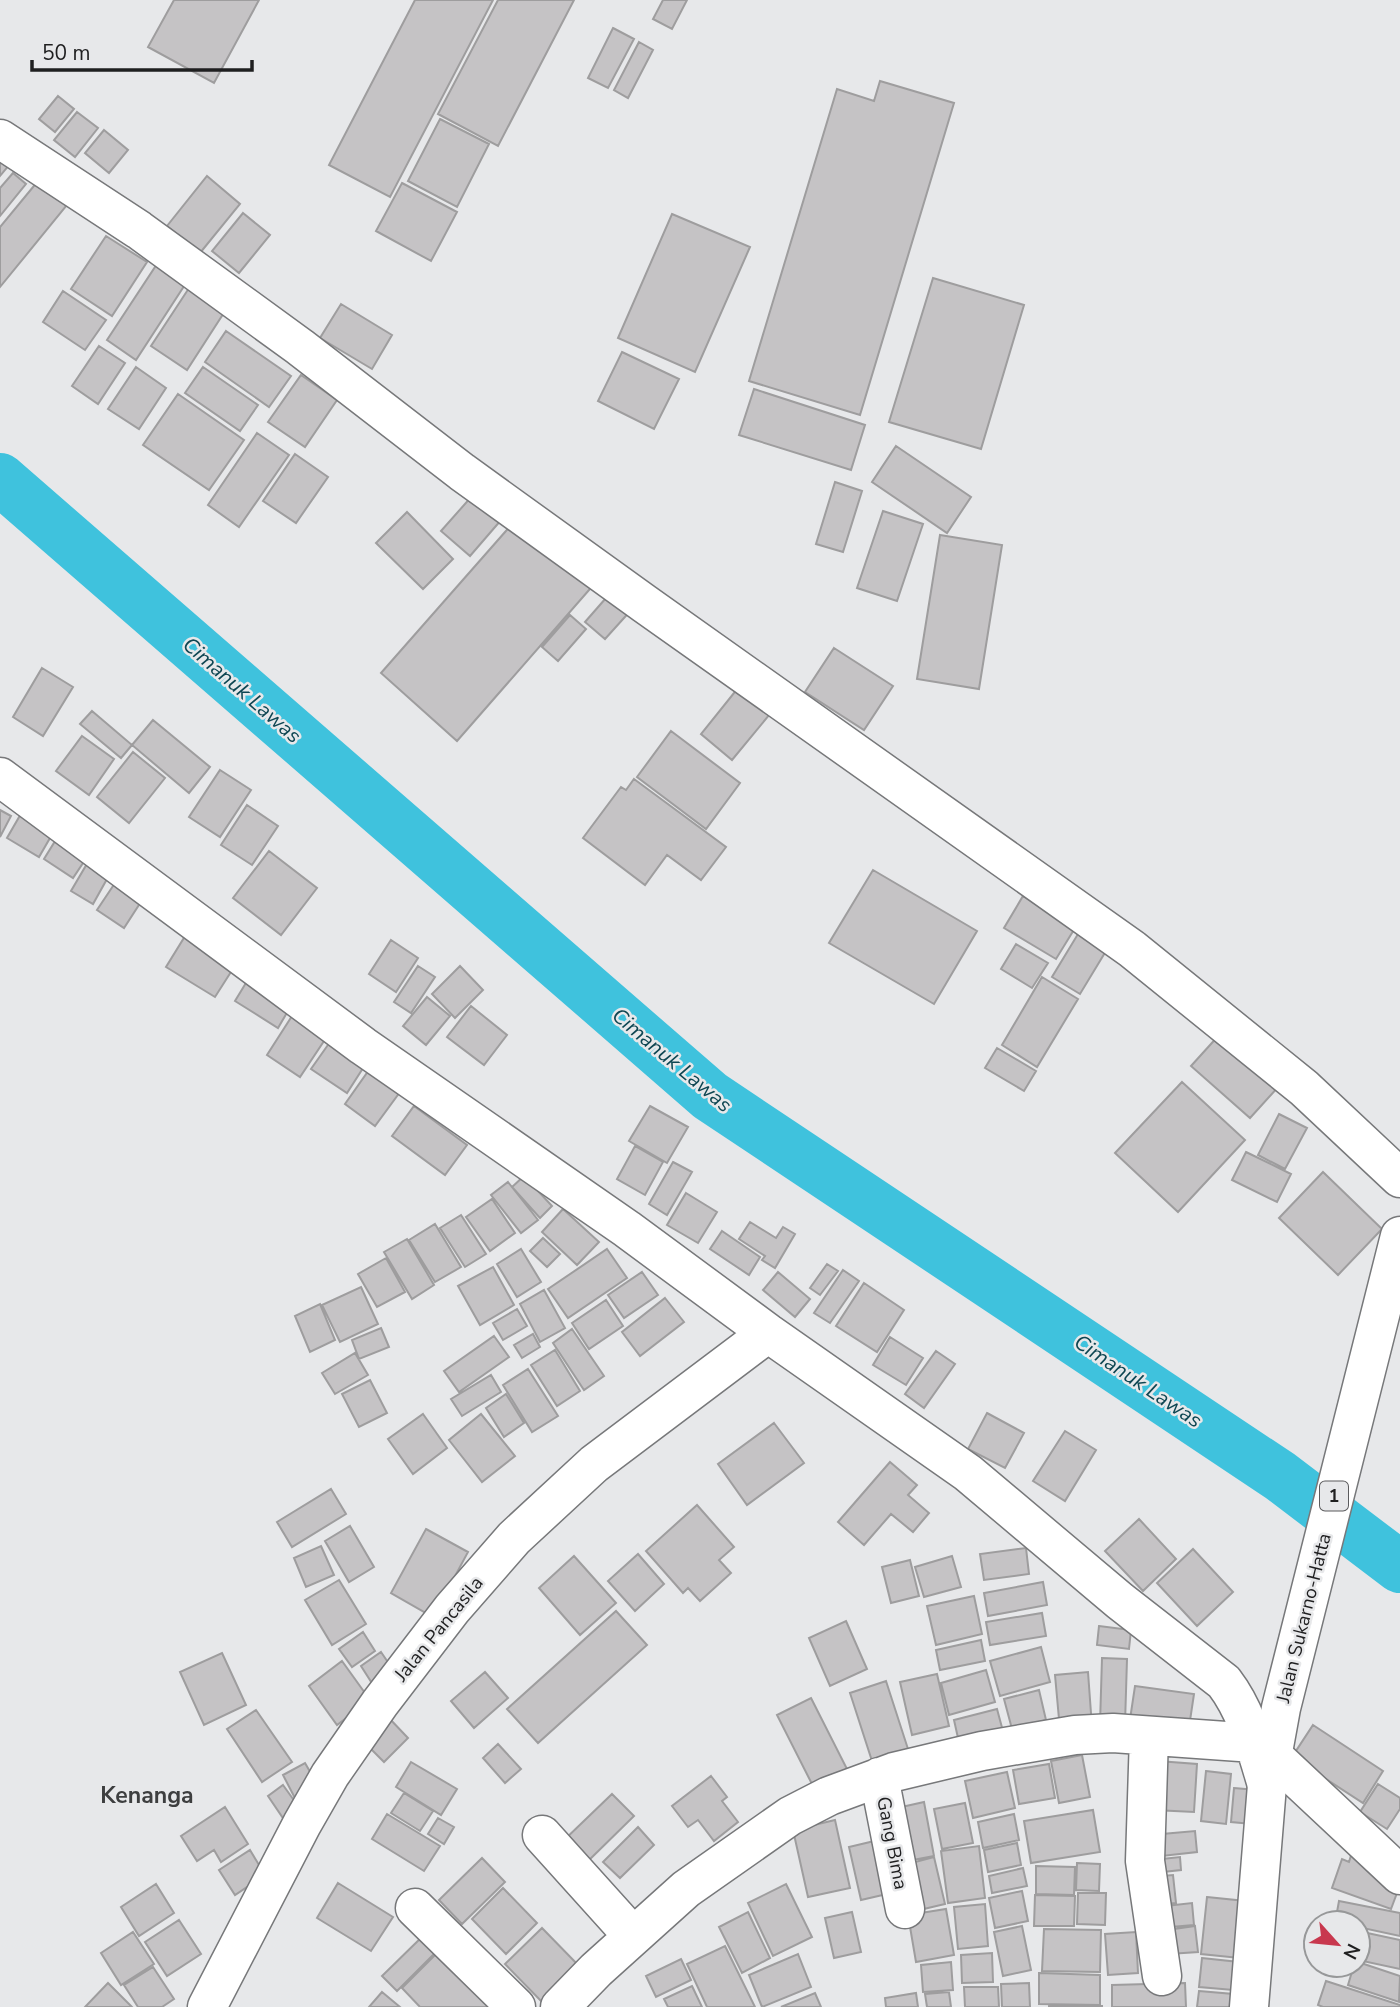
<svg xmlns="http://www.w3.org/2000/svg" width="1400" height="2007" font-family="'Nunito Sans',sans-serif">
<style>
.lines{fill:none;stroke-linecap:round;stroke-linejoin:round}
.river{stroke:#3fc2dd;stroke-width:52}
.building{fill:#c5c3c5;stroke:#9e9d9e;stroke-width:2}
.minor-casing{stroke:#77787a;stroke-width:41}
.highway-casing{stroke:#77787a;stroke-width:41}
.minor{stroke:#fff;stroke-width:38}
.highway{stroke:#fff;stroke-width:38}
.labels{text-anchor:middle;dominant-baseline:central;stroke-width:5;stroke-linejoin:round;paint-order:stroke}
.shield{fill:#e7e8ea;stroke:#5b5b5d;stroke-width:2}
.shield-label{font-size:18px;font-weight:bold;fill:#1f1f20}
.street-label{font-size:19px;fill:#1f1f20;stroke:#e7e8ea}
.water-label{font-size:21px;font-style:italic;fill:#0e4652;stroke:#e7e8ea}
.quarter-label{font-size:23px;font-weight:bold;fill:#3d3e3f;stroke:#e7e8ea}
</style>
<rect width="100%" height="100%" fill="#e7e8ea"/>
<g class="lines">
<!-- river -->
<path class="river" d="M0 479 710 1096 1280 1476 1400 1567"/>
</g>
<!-- building -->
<path class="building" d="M174 0H259L214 83 148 47Z
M415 0H493L390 197 329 165Z
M498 0H574L498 146 438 114Z
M663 0H687L672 29 653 19Z
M613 28 634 39 608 88 588 78Z
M639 42 653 50 628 98 614 90Z
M880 81 954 103 860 415 749 381 837 89 874 101Z
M58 96 74 109 55 132 39 119Z
M77 112 98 128 75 157 54 140Z
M440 119 489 144 457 207 408 181Z
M104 130 128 150 109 173 85 153Z
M0 146 15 158 0 176Z
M13 173 26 184 0 216V188Z
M207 176 240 204 200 253 167 226Z
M38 181 67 205 0 287V227Z
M402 183 457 212 431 261 376 231Z
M243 213 270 235 239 273 212 251Z
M672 214 750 247 695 372 618 338Z
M106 236 147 262 112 316 71 289Z
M159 261 188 280 136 360 107 340Z
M933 278 1024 305 981 449 889 422Z
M191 285 227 308 187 370 151 346Z
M63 291 106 320 85 350 43 322Z
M341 304 392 335 372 369 320 338Z
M226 331 291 376 269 407 205 362Z
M99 346 125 363 98 404 72 386Z
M622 352 679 379 654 429 598 401Z
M136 367 166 388 139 429 108 409Z
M203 367 258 405 240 431 185 393Z
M301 375 337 400 305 447 268 422Z
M754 389 865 425 851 470 739 435Z
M178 394 244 440 209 490 143 445Z
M257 433 289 455 239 527 208 505Z
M896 446 971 497 947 533 872 482Z
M295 454 328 477 296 523 263 501Z
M835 482 862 491 843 552 816 544Z
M480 487 508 512 470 556 441 531Z
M883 511 923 524 897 601 857 588Z
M407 512 453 559 423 589 376 543Z
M520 515 596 582 457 741 381 673Z
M940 535 1002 545 979 689 917 679Z
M613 590 633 608 605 639 585 622Z
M570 615 586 629 558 661 542 647Z
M834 648 893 686 864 730 805 692Z
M42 668 73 687 43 736 13 717Z
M738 688 770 714 732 760 701 734Z
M92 711 132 745 121 758 80 724Z
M153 720 210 767 189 793 132 745Z
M671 731 740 783 706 829 637 777Z
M82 736 114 759 89 795 56 771Z
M133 752 165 778 129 823 97 797Z
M220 770 251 790 220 837 189 817Z
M634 779 726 847 701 880 667 855 645 885 583 838 621 787 626 790Z
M247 805 278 826 252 865 221 845Z
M0 810 11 816 0 837Z
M22 812 54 831 39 857 7 838Z
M57 838 87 857 73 878 44 859Z
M269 851 317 888 281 935 233 898Z
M91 857 112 870 93 904 71 891Z
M873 870 977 931 934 1004 829 943Z
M119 877 146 894 124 928 97 910Z
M1023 896 1075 928 1056 959 1004 928Z
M1081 929 1109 946 1080 994 1052 977Z
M187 933 236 964 215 997 166 967Z
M391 940 418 958 396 992 369 974Z
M1016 944 1048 963 1032 988 1001 969Z
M418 966 435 977 411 1013 394 1002Z
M460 966 483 990 455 1018 432 994Z
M252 973 295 999 278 1028 235 1001Z
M1042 977 1078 999 1037 1067 1002 1045Z
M427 997 450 1016 426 1045 403 1026Z
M471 1006 507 1035 484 1065 447 1037Z
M292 1016 326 1038 300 1077 267 1055Z
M1220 1034 1279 1086 1250 1118 1191 1066Z
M330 1042 365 1065 347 1093 311 1069Z
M997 1048 1036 1071 1024 1091 985 1068Z
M369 1070 400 1092 375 1126 345 1104Z
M1182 1082 1245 1140 1178 1212 1115 1153Z
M414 1106 467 1145 445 1175 392 1136Z
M650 1106 688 1127 667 1163 629 1141Z
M1279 1114 1307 1128 1285 1169 1258 1155Z
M635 1146 663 1162 645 1195 617 1179Z
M1246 1152 1291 1174 1277 1202 1232 1180Z
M673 1162 692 1172 667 1215 649 1204Z
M1323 1172 1382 1229 1338 1275 1279 1218Z
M524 1176 552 1206 540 1218 512 1187Z
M508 1182 538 1220 521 1233 491 1195Z
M686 1193 717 1212 698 1243 667 1225Z
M492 1199 515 1233 490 1251 466 1217Z
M563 1209 599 1242 577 1265 542 1232Z
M461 1215 486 1254 465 1267 440 1228Z
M750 1222 776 1238 783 1227 795 1234 775 1268 762 1260 765 1256 739 1239Z
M435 1224 461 1267 435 1282 409 1240Z
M722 1231 760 1257 749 1275 710 1249Z
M543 1238 560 1254 547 1267 530 1251Z
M407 1239 434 1285 412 1299 384 1252Z
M521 1249 541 1282 517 1297 497 1264Z
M607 1249 627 1278 568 1318 548 1289Z
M386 1258 405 1292 377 1307 358 1274Z
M827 1264 838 1271 820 1295 810 1288Z
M493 1267 514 1305 480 1325 458 1286Z
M843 1270 859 1281 830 1323 814 1313Z
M642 1272 658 1295 624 1318 608 1295Z
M778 1272 810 1299 795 1317 763 1290Z
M864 1283 904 1310 877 1352 836 1326Z
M361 1287 378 1324 340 1342 322 1305Z
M544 1290 565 1328 540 1342 520 1304Z
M665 1298 684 1322 640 1356 622 1332Z
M606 1300 623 1326 589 1349 572 1323Z
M320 1304 335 1340 310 1352 295 1316Z
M517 1309 527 1326 503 1340 493 1323Z
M381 1328 389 1347 359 1359 352 1340Z
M572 1329 604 1376 584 1390 553 1343Z
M533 1334 540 1347 522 1358 514 1345Z
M494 1336 509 1357 459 1392 444 1371Z
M890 1337 923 1358 906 1385 873 1365Z
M555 1350 580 1391 557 1406 531 1365Z
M936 1351 955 1364 924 1408 905 1394Z
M355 1353 368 1375 335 1394 322 1373Z
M528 1369 558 1416 532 1432 503 1385Z
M491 1375 501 1392 462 1416 451 1399Z
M370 1380 387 1413 359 1427 342 1394Z
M506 1394 524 1423 504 1437 486 1408Z
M987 1413 1024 1433 1005 1468 968 1449Z
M423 1414 447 1448 413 1474 388 1439Z
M481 1414 515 1456 482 1482 449 1440Z
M774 1423 804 1463 747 1505 718 1464Z
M1065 1431 1096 1450 1065 1501 1033 1481Z
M890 1462 917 1485 908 1495 929 1513 913 1532 891 1514 864 1545 838 1522Z
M331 1489 346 1514 292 1547 277 1522Z
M697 1505 734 1547 719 1560 731 1573 700 1601 688 1588 683 1593 646 1551Z
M1139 1519 1176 1559 1143 1591 1105 1551Z
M350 1526 374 1567 349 1582 325 1541Z
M426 1529 468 1552 433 1617 391 1593Z
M321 1546 334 1575 306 1587 294 1558Z
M1026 1548 1029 1574 984 1580 980 1554Z
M1193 1549 1233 1592 1197 1626 1157 1583Z
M638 1554 664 1584 635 1611 608 1581Z
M574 1556 616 1603 580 1635 539 1588Z
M952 1556 961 1587 924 1597 915 1567Z
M910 1560 919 1596 891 1603 882 1567Z
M339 1580 366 1624 332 1645 305 1600Z
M1043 1582 1047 1605 988 1616 984 1593Z
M974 1596 982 1634 936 1645 927 1606Z
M616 1611 647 1645 538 1743 507 1709Z
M1042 1613 1046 1636 990 1645 986 1622Z
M846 1621 867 1669 830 1686 809 1638Z
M1099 1626 1131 1630 1129 1649 1097 1645Z
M363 1632 375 1651 352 1667 339 1649Z
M981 1640 985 1661 940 1670 936 1650Z
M1041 1647 1050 1682 1000 1696 990 1661Z
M381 1652 398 1677 377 1691 361 1666Z
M222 1653 246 1705 204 1725 180 1672Z
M1102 1658 1127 1659 1125 1724H1100Z
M342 1661 370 1700 337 1725 309 1686Z
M986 1670 995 1702 949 1715 941 1683Z
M485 1672 508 1698 474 1728 451 1701Z
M1088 1672 1092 1727 1060 1730 1055 1675Z
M937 1674 949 1726 912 1735 900 1682Z
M886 1681 908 1749 872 1761 850 1693Z
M1135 1686 1194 1694 1188 1734 1129 1726Z
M1039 1690 1046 1720 1012 1729 1004 1699Z
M811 1698 848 1771 814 1788 777 1715Z
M997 1709 1004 1735 960 1747 954 1720Z
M256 1710 292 1762 262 1782 227 1729Z
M388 1717 408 1738 384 1762 364 1742Z
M1313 1725 1383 1771 1363 1803 1292 1757Z
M498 1744 521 1769 505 1783 483 1758Z
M1082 1755 1090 1797 1059 1803 1051 1761Z
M1158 1761 1197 1764 1194 1812 1154 1810Z
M411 1762 457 1789 441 1815 396 1787Z
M305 1763 320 1789 297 1802 283 1775Z
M1049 1764 1055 1798 1019 1804 1013 1770Z
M1206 1771 1231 1774 1226 1824 1201 1821Z
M1007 1772 1015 1808 973 1818 965 1781Z
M711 1776 727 1797 722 1801 738 1822 714 1841 698 1820 688 1827 672 1806Z
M1378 1784 1400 1798V1809L1387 1829 1360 1812Z
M283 1785 303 1813 287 1824 268 1796Z
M1234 1788 1256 1790 1252 1824 1231 1822Z
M404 1793 433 1811 420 1831 391 1813Z
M612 1794 634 1816 583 1866 561 1843Z
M924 1802 934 1856 897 1863 888 1810Z
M965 1803 973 1843 942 1849 934 1809Z
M225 1807 248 1844 221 1862 214 1850 197 1861 181 1836Z
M1093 1810 1100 1852 1031 1863 1024 1821Z
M387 1814 440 1846 424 1871 372 1839Z
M1014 1814 1019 1840 983 1848 978 1822Z
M438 1818 454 1827 444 1844 428 1834Z
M835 1820 850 1888 808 1897 793 1830Z
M638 1827 654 1845 620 1878 603 1862Z
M1195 1831 1197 1852 1153 1857 1151 1835Z
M887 1838 900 1891 861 1900 849 1847Z
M1017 1843 1021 1865 988 1872 984 1850Z
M979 1846 985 1898 948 1903 941 1851Z
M1353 1849 1400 1885 1391 1909 1332 1888 1342 1859 1349 1862Z
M250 1850 265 1875 235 1895 219 1870Z
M934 1857 945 1904 911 1912 900 1866Z
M1180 1857 1181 1870 1154 1873 1153 1860Z
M482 1858 505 1882 462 1924 439 1900Z
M1077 1863 1100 1864 1099 1891 1076 1890Z
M1036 1866 1075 1867 1074 1895 1036 1894Z
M1023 1868 1027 1886 992 1893 989 1876Z
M1173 1875 1176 1903 1154 1905 1151 1877Z
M338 1883 393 1917 371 1951 317 1918Z
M156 1884 174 1913 139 1936 121 1907Z
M786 1884 812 1937 773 1956 748 1903Z
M503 1888 537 1923 506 1954 472 1919Z
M1022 1891 1028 1921 995 1928 989 1898Z
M1078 1893H1106L1105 1925 1077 1924Z
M1035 1895 1075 1896 1074 1926H1034Z
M1207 1897 1255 1902 1249 1959 1201 1954Z
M1339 1901 1400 1913V1936L1358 1927V1923H1335Z
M1192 1903 1194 1925 1159 1928 1157 1907Z
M985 1904 988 1946 958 1949 954 1907Z
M946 1909 954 1955 916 1962 908 1915Z
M748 1912 770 1958 742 1973 719 1927Z
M852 1912 861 1952 834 1958 825 1918Z
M179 1920 201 1954 167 1976 145 1942Z
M1022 1926 1031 1970 1003 1976 994 1932Z
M1195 1926 1198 1952 1169 1954 1167 1930Z
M542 1928 582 1969 545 2005 505 1964Z
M1044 1929 1101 1930 1100 1972 1042 1971Z
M1358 1931 1400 1940V1969L1358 1960Z
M133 1932 154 1964 121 1985 101 1953Z
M427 1932 441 1947 397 1991 382 1976Z
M1136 1932 1138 1973 1108 1975 1105 1934Z
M725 1946 755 2007H707L687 1964Z
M443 1947 496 2007H420L402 1988Z
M992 1953 993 1982 962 1983 961 1955Z
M798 1954 811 1987 762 2007 749 1975Z
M1202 1958 1248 1963 1245 1991 1199 1987Z
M681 1959 691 1980 656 1997 646 1976Z
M951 1962 953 1990 923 1992 921 1965Z
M1358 1962 1400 1976 1399 2002 1348 1985 1354 1965H1358Z
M153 1967 174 1999 162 2007H138L124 1985Z
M1039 1973 1100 1975V2005L1039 2004Z
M1326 1981 1400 2005V2007H1323L1318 2005Z
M108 1983 132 2007H85Z
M1029 1983 1030 2007H1002L1001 1984Z
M1185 1983 1186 2007H1112V1985Z
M692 1986 702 2007H668L664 1999Z
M964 1987H998L999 2007H965Z
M1199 1991 1245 1995 1243 2007H1197Z
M382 1992 400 2007H369Z
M949 1992 951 2007H927L925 1994Z
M815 1993 821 2007H781Z
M916 1993 918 2007H886L885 1998Z
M1049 2005 1103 2006 1049 2007Z"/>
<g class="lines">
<defs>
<path id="minor" d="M0 139 139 230 300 347 462 472 645 604 1132 949 1304 1088 1400 1178
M0 777 363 1046 627 1229 768 1333 968 1473 1120 1601 1224 1682C1247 1712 1256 1749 1267 1785
M1149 1736 1145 1861 1162 1976
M1272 1755 1400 1875
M879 1777 905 1909
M542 1835 633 1936
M415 1908 516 2007
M207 2007 302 1824 330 1775 380 1703 452 1609 514 1538 594 1464 768 1333
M560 2007 596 1970 686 1889 790 1816 829 1796 894 1772 982 1751 1075 1735 1113 1733 1254 1743"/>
<path id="highway" d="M1249 2007 1267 1785 1281 1708 1400 1236"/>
</defs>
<!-- minor casing -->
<use href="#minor" class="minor-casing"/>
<!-- highway casing -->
<use href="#highway" class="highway-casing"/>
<!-- minor -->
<use href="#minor" class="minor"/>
<!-- highway -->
<use href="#highway" class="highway"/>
</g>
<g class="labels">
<!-- shield labels -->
<rect class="shield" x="1320" y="1481.5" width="28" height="29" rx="5"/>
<g class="shield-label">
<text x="1334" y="1496">1</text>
</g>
<!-- street labels -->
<g class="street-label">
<text transform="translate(1304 1618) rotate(-76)">Jalan Sukarno-Hatta</text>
<text transform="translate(439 1629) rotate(-51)">Jalan Pancasila</text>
<text transform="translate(892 1843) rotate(79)">Gang Bima</text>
</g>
<!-- water labels -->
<g class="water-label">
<text transform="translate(242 690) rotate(41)">Cimanuk Lawas</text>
<text transform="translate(672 1060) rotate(40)">Cimanuk Lawas</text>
<text transform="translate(1138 1381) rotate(34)">Cimanuk Lawas</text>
</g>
<!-- quarter labels -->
<g class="quarter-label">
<text x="147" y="1795">Kenanga</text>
</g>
</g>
<!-- north arrow -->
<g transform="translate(1337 1944) rotate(117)"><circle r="33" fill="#e7e8ea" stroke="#979899" stroke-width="2"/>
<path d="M0-5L12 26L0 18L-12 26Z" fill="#c8384e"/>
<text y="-10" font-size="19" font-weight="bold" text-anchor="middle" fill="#1f1f20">N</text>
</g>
<!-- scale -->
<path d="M32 60v10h220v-10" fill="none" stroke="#1f1f20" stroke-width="3.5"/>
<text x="42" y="60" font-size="21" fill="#1f1f20" stroke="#e7e8ea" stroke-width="5" paint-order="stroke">50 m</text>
</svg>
